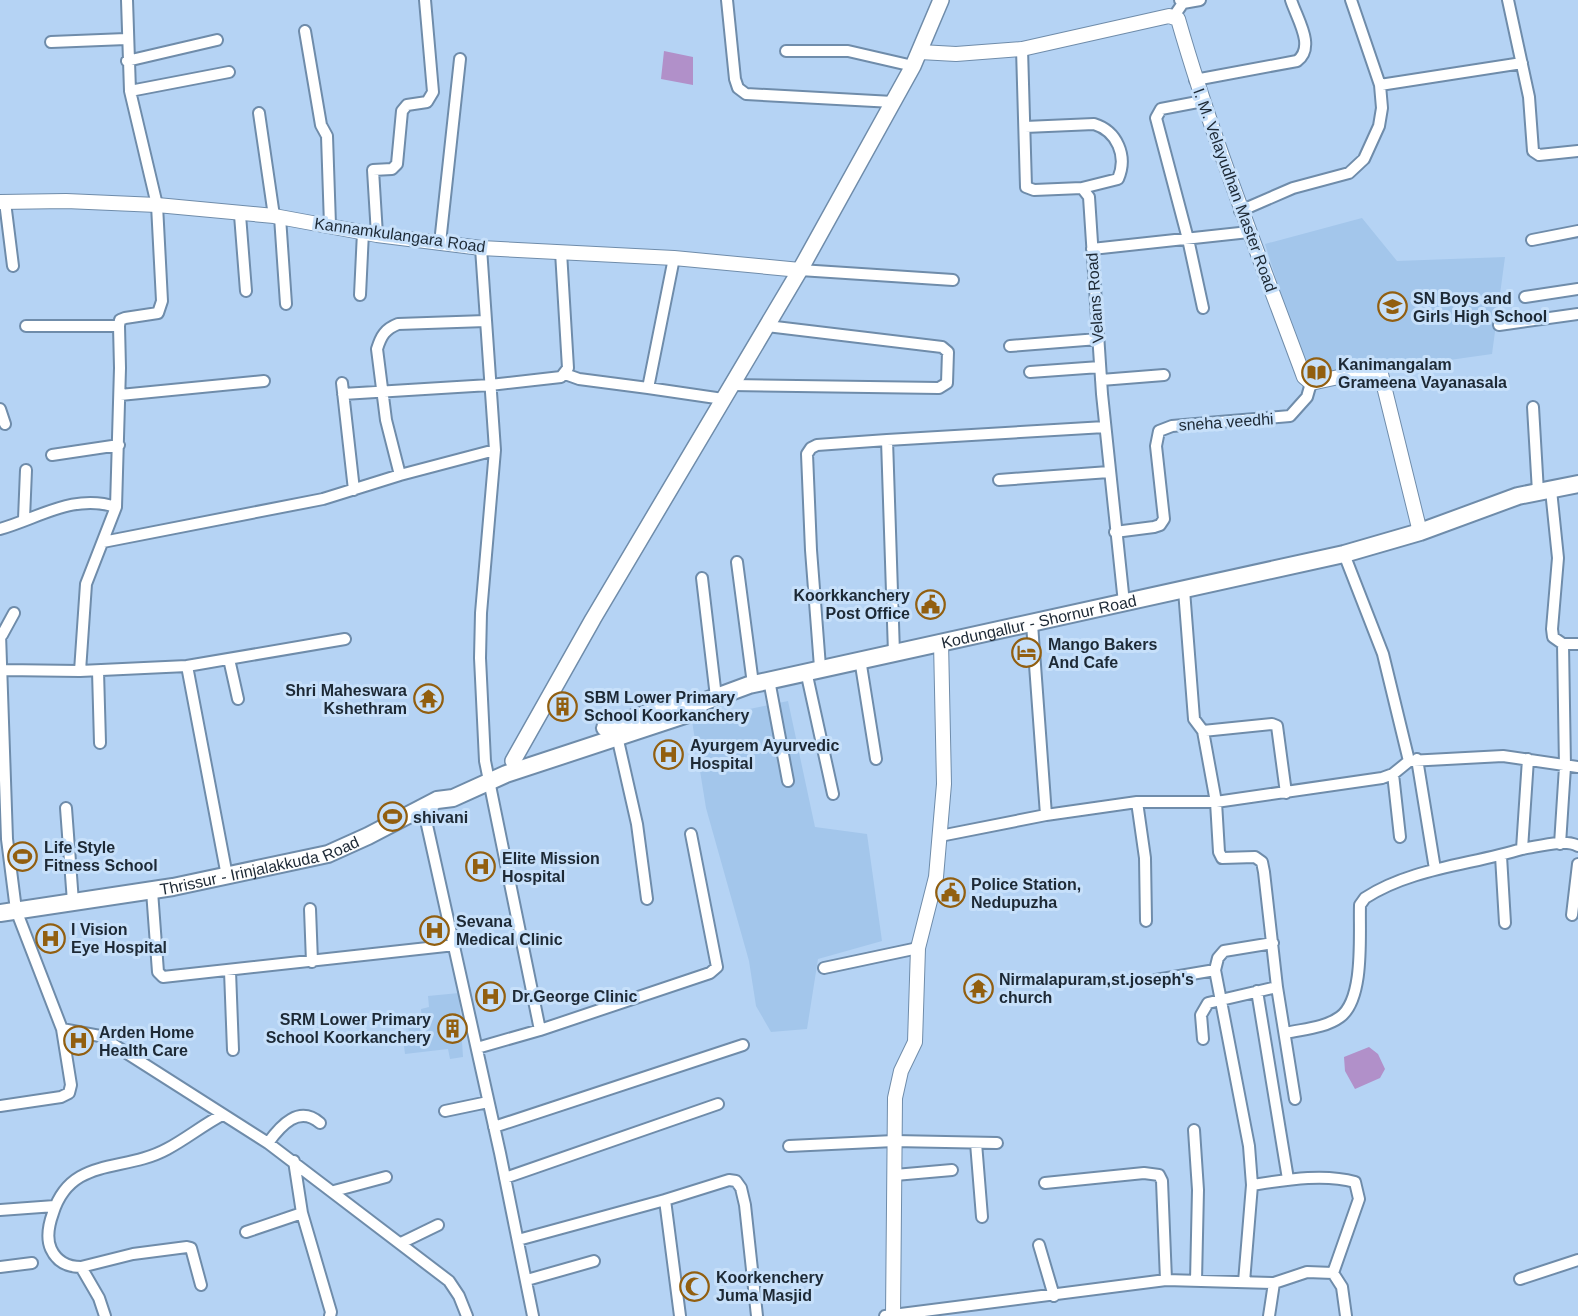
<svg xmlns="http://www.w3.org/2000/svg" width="1578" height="1316" font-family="Arial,sans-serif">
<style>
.built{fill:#a3c6eb}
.water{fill:#b190c9}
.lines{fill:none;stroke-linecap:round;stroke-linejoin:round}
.minor-casing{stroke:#6f8caa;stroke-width:14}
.tertiary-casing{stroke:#6f8caa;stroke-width:16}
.secondary-casing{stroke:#6f8caa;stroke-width:18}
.primary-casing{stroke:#6f8caa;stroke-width:20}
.minor{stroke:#fff;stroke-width:10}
.tertiary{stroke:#fff;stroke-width:14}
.secondary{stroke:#fff;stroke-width:15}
.primary{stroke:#fff;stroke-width:16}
.labels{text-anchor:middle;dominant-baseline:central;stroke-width:6;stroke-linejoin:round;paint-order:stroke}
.street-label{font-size:16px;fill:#1d2935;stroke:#c7e0fa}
.poi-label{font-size:16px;font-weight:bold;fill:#1d2935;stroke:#c7e0fa;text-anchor:start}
</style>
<rect width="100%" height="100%" fill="#b5d3f4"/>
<!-- built -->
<path class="built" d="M1362 218 1397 261 1505 257 1492 354 1308 380 1265 244Z
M788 701 815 827 867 834 882 941 818 959 807 1029 771 1032 756 1006 749 961 706 808 692 721Z
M459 993 463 1057 450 1059 448 1049 405 1054 403 1038 409 1037 408 1023 422 1020 421 1009 429 1007 428 996Z"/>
<!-- water -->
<path class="water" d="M664 51 693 57V85L661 79Z
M1369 1047 1378 1054 1385 1069 1380 1078 1355 1089 1345 1071 1344 1057Z"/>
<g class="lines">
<defs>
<path id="minor" d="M127 0 130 91 157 205 162 301 158 313 125 318 120 320 119 326 120 368 116 507 86 584 80 671 187 666 227 876
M727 0 735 79 738 88 746 94 893 102
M1508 0 1529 97 1533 151 1539 155 1578 151
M1183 3 1200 0
M1174 16 1183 3 1180 0
M305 31 321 125 327 136 330 225
M51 42 126 39
M1022 49 1026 187 1034 190 1082 188 1089 197 1102 394 1124 603
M786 51H848L913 66
M127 61 217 40
M1195 80 1297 61C1316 47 1297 19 1291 0
M1380 85 1522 63
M130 91 229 72
M259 113 274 216
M1025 127 1094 124C1117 131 1128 156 1118 179L1082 188
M5 202 13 266
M1240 211 1293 188 1349 173 1364 159 1379 126 1382 108 1380 85 1351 0
M240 215 246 291
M280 217 286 304
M377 235 373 170 392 169 397 164 402 111 407 105 427 102 433 92 425 0
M1532 240 1578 231
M440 243 460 59
M1092 249 1249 232
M674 258 648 388 723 399
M800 270 953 280
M360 295 363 232
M1525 297 1578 289
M1203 308 1188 239 1156 118 1161 109 1203 101
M1499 325 1578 314
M26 326H119
M1010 346 1098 339
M1030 372 1100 367
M565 374 579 379 648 388
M1101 380 1164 375
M342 383 354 490
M732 385 939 388 947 383 948 352 942 347 767 326
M343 394 490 385 561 377 568 368 561 252
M120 395 264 381
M1533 407 1538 492
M0 409 5 424
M52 455 119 445
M400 475 386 420 377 349C381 336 385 329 398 324L486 321
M999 480 1109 472
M1551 490 1558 558 1552 629 1553 637 1563 644 1565 767 1560 844
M24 519 26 470
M0 529C39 518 74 493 116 507
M1115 532 1154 527 1160 525 1164 519 1156 446 1159 431 1172 426 1290 416 1307 397 1311 383
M103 542 323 499 400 475 495 450
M737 562 753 684
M702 578 716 697
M1184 590 1194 719 1203 731
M0 634 7 839 16 910 62 1029 100 1036 268 1143 449 1281 459 1296 467 1316
M2 635 14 613
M1563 644H1578
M894 653 887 440 1105 427
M229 659 238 699
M860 659 876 759
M187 666 345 639
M820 667 811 550 807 454 811 448 817 445 887 440
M3 670 80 671
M98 671 100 743
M806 671 833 794
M769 680 788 781
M617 736 637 824 647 899
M1417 759 1435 869
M1409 761 1503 756 1578 767
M1393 774 1400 837
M1286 793 1277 726 1272 724 1203 731 1216 802 1219 852 1222 858 1255 857 1262 862 1264 872 1277 987 1295 1099
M1137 802 1145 858 1146 921
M423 807 500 1153 533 1316
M66 808 73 902
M1046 815 1137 802H1216L1382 778 1393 774 1409 761 1383 654 1344 554
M940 836 1046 815 1032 624
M1522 849C1537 847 1565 838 1578 846
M1501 856 1505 923
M152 891 158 972 163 977 455 945
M310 909 312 962
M1572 915 1578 864
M824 968 918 948
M230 971 233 1050
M1156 980 1215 970
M1257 991 1288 1179
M540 1030 710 973 717 967 691 834
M1286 1033C1303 1029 1325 1028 1340 1017 1365 999 1359 933 1360 905L1365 898C1411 868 1470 865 1522 849L1528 759
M1203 1039 1201 1015 1208 1003 1277 987
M477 1048 540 1030 485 761 480 658 481 613 495 450 481 248
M0 1106 61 1097 69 1093 71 1085 62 1029
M445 1111 488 1102
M494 1127 743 1045
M1194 1130 1198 1190 1196 1281
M268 1143C281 1125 299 1105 320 1123
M976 1143 982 1217
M789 1146 894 1141 997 1143
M294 1161 302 1213 331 1312 330 1316
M895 1175 952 1170
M505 1178 718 1104
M1045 1183 1144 1173 1159 1175 1162 1181 1166 1280
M1252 1185 1249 1146 1215 970 1218 958 1224 951 1273 943
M334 1191 386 1177
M0 1210 55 1206
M246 1232 302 1213
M518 1240 665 1200
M401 1243 438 1225
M1039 1245 1054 1296
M0 1267 32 1263
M81 1267 133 1254 187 1247 191 1248 201 1285
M1520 1279 1578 1260
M527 1280 594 1261
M1244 1282 1252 1185C1285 1180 1323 1173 1355 1182L1359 1199 1333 1273
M1274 1283 1307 1272 1333 1273 1342 1287 1346 1316
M105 1316 99 1298 81 1267C68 1267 57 1262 51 1249 46 1238 49 1224 53 1213 71 1156 123 1173 167 1149 186 1139 203 1125 222 1115
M680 1316 665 1200 729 1180 736 1181 741 1188 745 1205 757 1316
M885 1316 1166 1280 1274 1283 1269 1316"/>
<path id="tertiary" d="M920 52 956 54 1022 49 1169 16 1178 19C1213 141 1260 258 1304 377L1311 383 1371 370 1381 374 1420 532
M0 202 66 201 157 205 274 216 377 235 481 248 674 258 800 270
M893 1316 895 1098 901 1071 915 1042 918 948 936 877 944 784 941 642"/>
<path id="secondary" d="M513 761 593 619 800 270 913 66 941 0"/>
<g id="primary">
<path d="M605 728 680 702H703"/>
<path id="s1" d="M0 913 173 887 328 854 368 836 437 800 453 798 506 774 688 714 703 702 749 685 1344 554 1420 532 1518 496 1578 484"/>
</g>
</defs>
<!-- minor casing -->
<use href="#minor" class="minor-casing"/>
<!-- tertiary casing -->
<use href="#tertiary" class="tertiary-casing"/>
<!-- secondary casing -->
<use href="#secondary" class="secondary-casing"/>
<!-- primary casing -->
<use href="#primary" class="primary-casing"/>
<!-- minor -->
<use href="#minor" class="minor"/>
<!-- tertiary -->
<use href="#tertiary" class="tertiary"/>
<!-- secondary -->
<use href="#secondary" class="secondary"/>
<!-- primary -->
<use href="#primary" class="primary"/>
</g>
<!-- icons -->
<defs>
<symbol id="school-ring" viewBox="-11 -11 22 22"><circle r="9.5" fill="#c7e0fa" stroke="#925f10" stroke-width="1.5"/><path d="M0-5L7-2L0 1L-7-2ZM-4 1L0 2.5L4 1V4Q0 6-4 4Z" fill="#925f10"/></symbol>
<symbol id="library-ring" viewBox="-11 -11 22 22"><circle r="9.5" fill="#c7e0fa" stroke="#925f10" stroke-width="1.5"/><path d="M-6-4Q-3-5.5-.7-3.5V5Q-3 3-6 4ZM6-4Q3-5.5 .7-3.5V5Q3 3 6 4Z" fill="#925f10"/></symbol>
<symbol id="civic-ring" viewBox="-11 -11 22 22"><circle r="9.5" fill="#c7e0fa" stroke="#925f10" stroke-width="1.5"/><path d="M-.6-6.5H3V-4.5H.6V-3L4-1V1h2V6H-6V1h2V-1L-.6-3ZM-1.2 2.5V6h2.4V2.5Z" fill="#925f10"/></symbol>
<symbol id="hotel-ring" viewBox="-11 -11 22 22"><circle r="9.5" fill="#c7e0fa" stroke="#925f10" stroke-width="1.5"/><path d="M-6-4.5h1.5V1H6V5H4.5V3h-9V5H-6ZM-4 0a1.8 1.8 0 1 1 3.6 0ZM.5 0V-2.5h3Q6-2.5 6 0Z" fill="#925f10"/></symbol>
<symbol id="temple-ring" viewBox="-11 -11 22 22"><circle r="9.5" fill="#c7e0fa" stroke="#925f10" stroke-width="1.5"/><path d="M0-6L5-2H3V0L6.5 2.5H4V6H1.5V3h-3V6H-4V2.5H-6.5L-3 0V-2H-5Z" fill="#925f10"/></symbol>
<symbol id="building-ring" viewBox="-11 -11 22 22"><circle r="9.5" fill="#c7e0fa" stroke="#925f10" stroke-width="1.5"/><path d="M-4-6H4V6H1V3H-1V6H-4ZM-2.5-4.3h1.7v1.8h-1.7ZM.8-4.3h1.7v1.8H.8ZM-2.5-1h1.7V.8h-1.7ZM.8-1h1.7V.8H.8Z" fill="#925f10"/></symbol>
<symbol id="hospital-ring" viewBox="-11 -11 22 22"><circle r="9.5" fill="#c7e0fa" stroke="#925f10" stroke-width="1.5"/><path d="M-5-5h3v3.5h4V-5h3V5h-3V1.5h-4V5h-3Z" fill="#925f10"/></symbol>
<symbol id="stadium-ring" viewBox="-11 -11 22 22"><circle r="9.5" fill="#c7e0fa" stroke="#925f10" stroke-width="1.5"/><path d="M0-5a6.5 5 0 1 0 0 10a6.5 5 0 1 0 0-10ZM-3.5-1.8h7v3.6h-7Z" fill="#925f10"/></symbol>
<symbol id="mosque-ring" viewBox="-11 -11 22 22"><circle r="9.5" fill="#c7e0fa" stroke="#925f10" stroke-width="1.5"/><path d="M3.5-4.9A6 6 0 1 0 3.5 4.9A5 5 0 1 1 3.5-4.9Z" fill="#925f10"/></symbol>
</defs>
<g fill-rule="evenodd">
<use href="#school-ring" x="1376" y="290" width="33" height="33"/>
<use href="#library-ring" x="1300" y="356" width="33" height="33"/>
<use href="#civic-ring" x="914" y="588" width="33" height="33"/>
<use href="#hotel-ring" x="1010" y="636" width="33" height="33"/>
<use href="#temple-ring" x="412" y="682" width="33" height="33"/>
<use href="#building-ring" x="546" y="690" width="33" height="33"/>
<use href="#hospital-ring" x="652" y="738" width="33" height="33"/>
<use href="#stadium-ring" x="376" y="800" width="33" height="33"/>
<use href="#stadium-ring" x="6" y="840" width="33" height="33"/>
<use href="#hospital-ring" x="464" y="850" width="33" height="33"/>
<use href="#civic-ring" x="934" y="876" width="33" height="33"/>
<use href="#hospital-ring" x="418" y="914" width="33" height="33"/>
<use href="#hospital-ring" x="34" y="922" width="33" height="33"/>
<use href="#temple-ring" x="962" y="972" width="33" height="33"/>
<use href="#hospital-ring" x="474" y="980" width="33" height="33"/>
<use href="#building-ring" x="436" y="1012" width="33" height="33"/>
<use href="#hospital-ring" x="62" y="1024" width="33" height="33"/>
<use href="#mosque-ring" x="678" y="1270" width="33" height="33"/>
</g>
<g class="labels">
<!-- street labels -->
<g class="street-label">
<text transform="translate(1235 190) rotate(70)">I. M. Velayudhan Master Road</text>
<text transform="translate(400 235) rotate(8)">Kannamkulangara Road</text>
<text transform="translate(1095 298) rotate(-94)">Velans Road</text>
<text transform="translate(1226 422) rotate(-4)">sneha veedhi</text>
<text stroke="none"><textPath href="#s1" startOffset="1086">Kodungallur - Shornur Road</textPath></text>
<text stroke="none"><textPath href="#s1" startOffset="264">Thrissur - Irinjalakkuda Road</textPath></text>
</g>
<!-- poi labels -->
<g class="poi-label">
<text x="1413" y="298">SN Boys and<tspan x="1413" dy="18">Girls High School</tspan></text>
<text x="1338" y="364">Kanimangalam<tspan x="1338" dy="18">Grameena Vayanasala</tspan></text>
<text x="910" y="595" text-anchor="end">Koorkkanchery<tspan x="910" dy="18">Post Office</tspan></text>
<text x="1048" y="644">Mango Bakers<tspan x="1048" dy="18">And Cafe</tspan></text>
<text x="407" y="690" text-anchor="end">Shri Maheswara<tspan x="407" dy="18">Kshethram</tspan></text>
<text x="584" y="697">SBM Lower Primary<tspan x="584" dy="18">School Koorkanchery</tspan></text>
<text x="690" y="745">Ayurgem Ayurvedic<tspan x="690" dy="18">Hospital</tspan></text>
<text x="413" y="817">shivani</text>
<text x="44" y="847">Life Style<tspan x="44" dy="18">Fitness School</tspan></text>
<text x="502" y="858">Elite Mission<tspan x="502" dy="18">Hospital</tspan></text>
<text x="971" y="884">Police Station,<tspan x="971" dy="18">Nedupuzha</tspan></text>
<text x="456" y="921">Sevana<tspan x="456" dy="18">Medical Clinic</tspan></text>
<text x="71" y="929">I Vision<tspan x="71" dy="18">Eye Hospital</tspan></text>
<text x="999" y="979">Nirmalapuram,st.joseph's<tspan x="999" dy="18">church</tspan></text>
<text x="512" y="996">Dr.George Clinic</text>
<text x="431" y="1019" text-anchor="end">SRM Lower Primary<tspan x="431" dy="18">School Koorkanchery</tspan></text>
<text x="99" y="1032">Arden Home<tspan x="99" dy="18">Health Care</tspan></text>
<text x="716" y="1277">Koorkenchery<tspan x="716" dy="18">Juma Masjid</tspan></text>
</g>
</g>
</svg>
